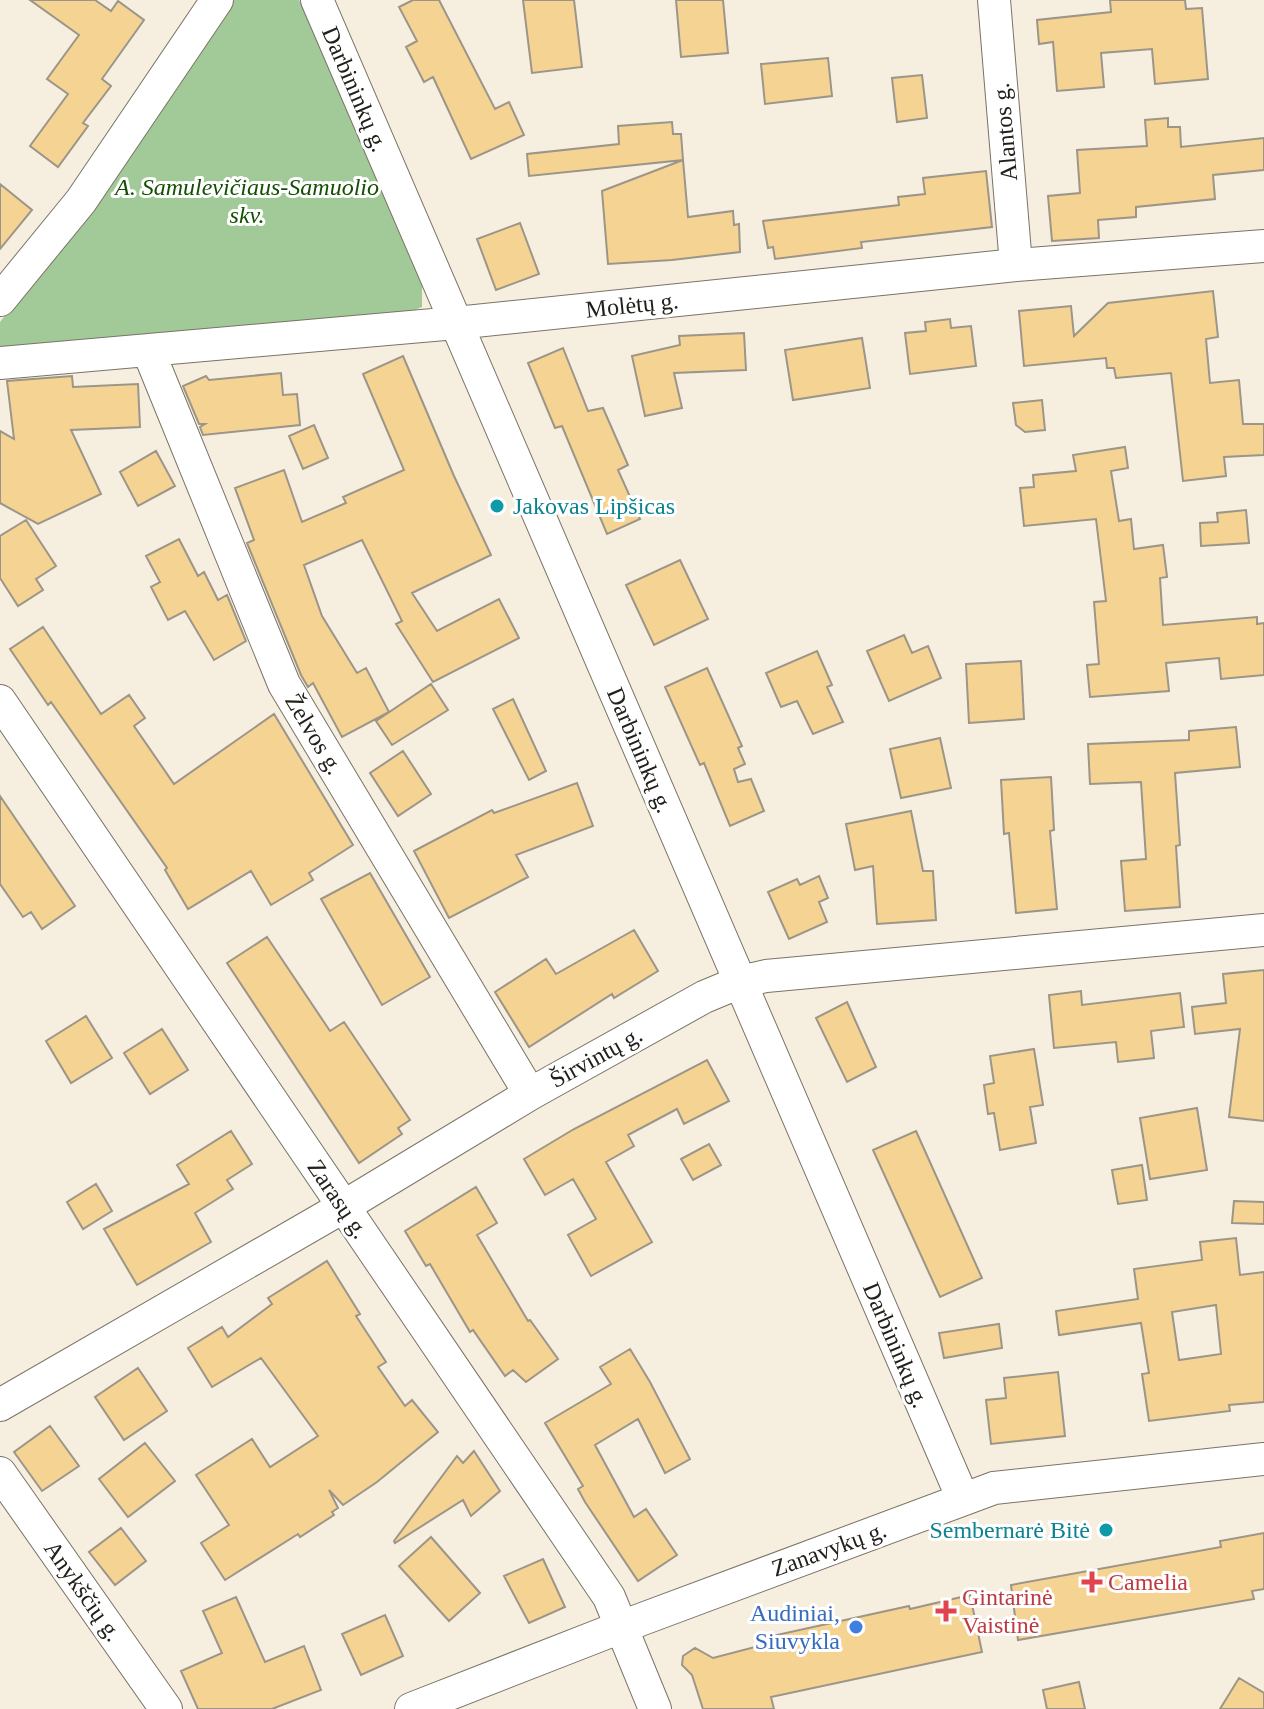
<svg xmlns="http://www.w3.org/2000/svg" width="1264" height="1709" font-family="'Times New Roman',serif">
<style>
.green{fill:#a2ca99}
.building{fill:#f5d493;stroke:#9c9588;stroke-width:2;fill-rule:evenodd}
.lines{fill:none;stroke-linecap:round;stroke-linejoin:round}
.street-casing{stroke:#7a7366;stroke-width:34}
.street{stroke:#fff;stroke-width:32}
.culture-dot{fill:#0f9aa8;stroke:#fff;stroke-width:3}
.health-dot{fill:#e0444e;stroke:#fff;stroke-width:3}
.shop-dot{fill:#3f7fe0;stroke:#fff;stroke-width:3}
.labels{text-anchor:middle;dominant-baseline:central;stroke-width:6;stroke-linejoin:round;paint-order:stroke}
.street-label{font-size:24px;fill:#22201a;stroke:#fff}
.park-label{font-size:24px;font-style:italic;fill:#134f00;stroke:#fff}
.culture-label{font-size:24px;fill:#0d838f;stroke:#fff;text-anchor:start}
.health-label{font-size:24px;fill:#be3a42;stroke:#fff;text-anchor:start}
.shop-label{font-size:24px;fill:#366cbe;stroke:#fff;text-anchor:end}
</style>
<rect width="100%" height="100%" fill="#f6efe0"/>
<!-- green -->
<path class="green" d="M228 0H299L301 3 422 283V307L403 315 0 351V322L108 180Z"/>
<!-- building -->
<path class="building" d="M30 0H95L111 11 118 1 144 20 102 79 111 86 83 123 88 126 58 167 30 146 68 94 47 79 79 35Z
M413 0H439L495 109 509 102 524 135 471 159 433 77 424 82 406 47 417 41 399 7Z
M523 0H574L582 67 532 73Z
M676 0H723L728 53 681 57Z
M1110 0H1185L1186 9 1202 8 1208 79 1155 84 1152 49 1101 53 1104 87 1057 91 1053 42 1039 44 1037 20 1111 12Z
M828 58 832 96 765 104 761 64Z
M922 75 927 118 897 122 892 78Z
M1168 118V127H1180L1181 147 1264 138V170L1213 175 1215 199 1136 207V217L1098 220 1099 238 1052 241 1048 196 1080 193 1077 150 1147 146 1145 120Z
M672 122 673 134H681L683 160 529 176 527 154 619 144 618 126Z
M683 160 688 217 733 211 734 225 739 224 740 252 672 260 608 264 602 191Z
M986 171 992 227 861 242 862 248 775 259 773 247 768 248 763 221 899 205 898 197 925 194 923 178Z
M0 184 32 210 0 249Z
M520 223 539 274 496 290 477 239Z
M1213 291 1218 337 1206 339 1210 383 1239 380 1243 424H1264V455L1224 457 1226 476 1183 481 1171 373 1116 378 1114 368H1107L1106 358 1024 366 1019 311 1071 306 1074 336 1108 303Z
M950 319 951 328 971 326 976 366 910 374 905 333 926 331 925 322Z
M744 333 746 370 674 373 682 408 645 416 632 356 680 345 679 336Z
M862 338 870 388 793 400 785 350Z
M563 348 588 411 603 408 628 465 618 470 640 519 607 534 562 426 555 428 528 363Z
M403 356 454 476 491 555 412 593 437 631 499 599 519 638 433 682 396 624 402 621 362 540 304 565 322 616 357 673 366 668 389 712 342 737 313 683 308 687 301 675 247 543 254 540 235 488 284 470 302 522 346 503 343 497 404 470 363 374Z
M281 373 283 395 297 394 300 425 203 435 200 427 205 424H199L183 386 206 376 209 380Z
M72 376 73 387 138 384 140 427 71 430 101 494 38 524 0 503V431L14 439 7 381Z
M1042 400 1045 430 1025 432 1016 425 1013 403Z
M314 425 328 458 303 469 289 436Z
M1125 447 1128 468 1111 471 1119 521 1131 519 1134 549 1163 545 1167 577 1160 578 1163 625 1257 617V624L1264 623V675L1221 679 1219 658 1166 663 1169 691 1090 697 1087 665 1099 664 1094 602 1106 601 1096 519 1024 526 1020 488 1034 487 1033 475 1076 471 1073 455Z
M156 451 175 486 138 506 120 472Z
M1246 510 1249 543 1201 546 1200 523 1218 522 1217 513Z
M26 520 56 566 36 579 43 590 18 606 0 578V536Z
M179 539 198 576 204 572 218 600 227 595 246 641 214 660 185 611 168 620 151 587 160 582 146 556Z
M680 560 708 619 654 645 626 585Z
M43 627 101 714 129 695 145 718 134 726 174 784 274 714 353 845 309 873 313 880 271 905 251 871 188 909 165 870 167 868 51 702 48 705 10 649Z
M904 635 912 653 928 646 941 678 889 701 867 651Z
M817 651 832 685 827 687 843 722 813 734 797 701 781 707 766 673Z
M1021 661 1024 719 969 723 966 664Z
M707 668 742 746 738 748 745 764 734 769 738 782 751 779 764 811 730 826 704 763 700 765 665 687Z
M431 684 448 710 392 745 376 721Z
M513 699 546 771 529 780 493 709Z
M1236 727 1240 767 1175 773 1180 845 1176 846 1180 907 1125 911 1121 861 1146 859 1141 782 1090 784 1088 744 1189 740V731Z
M940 738 951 788 901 798 890 749Z
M403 751 431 794 398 816 370 773Z
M1051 777 1054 830 1050 831 1057 909 1016 913 1009 833 1004 834 1001 780Z
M577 783 593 826 516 855 528 877 449 918 414 851 492 810 494 813Z
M0 796 75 906 42 929 31 912 23 917 0 884Z
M911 811 923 871H933L936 920 877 924 873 866 855 870 846 824Z
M370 873 430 977 382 1005 321 899Z
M819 876 828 898 819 902 827 922 789 939 768 892 797 879 800 885Z
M634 930 658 971 614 998 612 994 529 1047 495 992 546 959 556 974Z
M267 937 330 1031 344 1022 410 1120 398 1128 402 1134 359 1163 227 963Z
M1264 970V1121L1229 1117 1240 1029 1195 1034 1192 1007 1226 1003 1223 974Z
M1081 991 1082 1005 1180 993 1184 1027 1151 1031 1154 1058 1118 1062 1116 1042 1054 1048 1049 995Z
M847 1002 876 1067 847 1082 816 1018Z
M86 1016 112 1058 71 1083 46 1041Z
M162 1029 188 1070 150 1094 124 1053Z
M1034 1049 1043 1105 1030 1107 1036 1143 1000 1150 994 1113 988 1114 984 1085 994 1083 990 1056Z
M707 1060 729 1101 684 1124 677 1109 628 1135 634 1146 606 1162 652 1242 591 1276 568 1235 596 1219 573 1179 545 1195 524 1159 574 1129Z
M1197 1108 1207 1170 1150 1179 1140 1118Z
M231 1131 252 1164 227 1180 233 1189 195 1213 211 1242 137 1285 104 1229 189 1184 177 1165Z
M916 1131 982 1278 940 1297 873 1150Z
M709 1144 721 1165 693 1180 681 1159Z
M1142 1165 1147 1200 1118 1204 1112 1170Z
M96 1184 112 1211 83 1229 67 1202Z
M476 1187 497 1223 477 1235 528 1321 530 1320 558 1359 526 1382 513 1370 505 1376 473 1330 470 1332 430 1264 426 1266 405 1231Z
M1234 1201 1264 1202V1224L1232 1223Z
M1236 1238 1240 1275 1264 1272V1402L1229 1405 1230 1411 1149 1421 1142 1374 1149 1373 1141 1323 1059 1335 1056 1311 1138 1299 1134 1269 1202 1260 1200 1242ZM1216 1305 1221 1354 1179 1360 1172 1312Z
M327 1261 360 1314 356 1316 386 1362 378 1367 405 1406 412 1400 438 1432 377 1482 343 1505 329 1490 338 1508 332 1512 334 1515 300 1537 298 1534 225 1580 201 1543 229 1525 196 1475 252 1439 270 1467 318 1436 261 1358 212 1387 188 1348 222 1327 228 1337 272 1304 268 1298Z
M999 1324 1002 1348 944 1358 939 1333Z
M630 1349 650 1382 690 1459 665 1473 638 1419 595 1445 634 1517 646 1509 677 1555 638 1581 585 1502 578 1489 583 1486 545 1423 611 1384 600 1367Z
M138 1368 167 1411 124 1440 95 1397Z
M1058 1372 1065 1436 991 1444 986 1400 1006 1398 1004 1378Z
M50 1426 79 1466 42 1491 14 1452Z
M145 1443 175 1481 128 1517 99 1479Z
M474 1451 500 1491 471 1516 463 1500 395 1543 394 1541 457 1456 463 1463Z
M121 1528 146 1561 115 1585 89 1552Z
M1264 1533V1589L1252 1591 1254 1599 1018 1640 1011 1585 1221 1547 1220 1541Z
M431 1537 480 1593 449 1621 399 1566Z
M543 1559 565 1607 529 1623 504 1576Z
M970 1595 982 1652 771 1697 774 1709H703L692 1675 682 1665 683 1656 695 1648 713 1658 759 1646V1639L909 1606 910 1609Z
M236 1597 265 1662 304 1646 321 1690 272 1709H198L181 1671 222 1653 203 1611Z
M385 1615 403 1656 361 1675 342 1634Z
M1239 1678 1264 1693V1709H1220Z
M1079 1682 1085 1709H1047L1043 1690Z"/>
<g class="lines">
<defs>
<path id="street" d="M317 0 963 1499
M994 0 1016 265
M0 300 81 201 217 0
M148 350 284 684 530 1094
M0 363 456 323 1016 265 1264 246
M0 701 609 1597 655 1709
M0 1405 343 1207 530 1094 704 997 740 982 766 976 1264 930
M0 1473 166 1709
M411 1709 621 1627 994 1488 1264 1459"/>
</defs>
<!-- street casing -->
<use href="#street" class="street-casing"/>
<!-- street -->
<use href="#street" class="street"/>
</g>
<!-- markers -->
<g class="culture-dot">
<circle cx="497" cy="506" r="8"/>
<circle cx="1106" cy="1530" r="8"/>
</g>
<g class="health-dot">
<path d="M1088 1570h8v8h8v8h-8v8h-8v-8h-8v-8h8z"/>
<path d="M942 1599h8v8h8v8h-8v8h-8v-8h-8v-8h8z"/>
</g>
<circle class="shop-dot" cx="856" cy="1627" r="8"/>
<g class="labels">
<!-- street labels -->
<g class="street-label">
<text transform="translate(355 89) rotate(67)">Darbininkų g.</text>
<text transform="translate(1005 132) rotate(-95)">Alantos g.</text>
<text transform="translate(632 305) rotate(-6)">Molėtų g.</text>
<text transform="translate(314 734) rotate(59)">Želvos g.</text>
<text transform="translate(640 750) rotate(67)">Darbininkų g.</text>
<text transform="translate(596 1057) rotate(-29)">Širvintų g.</text>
<text transform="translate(338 1199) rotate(56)">Zarasų g.</text>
<text transform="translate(896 1345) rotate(67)">Darbininkų g.</text>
<text transform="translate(829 1549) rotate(-20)">Zanavykų g.</text>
<text transform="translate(83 1591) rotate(55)">Anykščių g.</text>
</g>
<!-- park labels -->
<g class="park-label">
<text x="247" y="187">A. Samulevičiaus-Samuolio<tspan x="247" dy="28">skv.</tspan></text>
</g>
<!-- culture labels -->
<g class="culture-label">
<text x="513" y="506">Jakovas Lipšicas</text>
<text x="1090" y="1530" text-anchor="end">Sembernarė Bitė</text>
</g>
<!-- health labels -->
<g class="health-label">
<text x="1108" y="1582">Camelia</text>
<text x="962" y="1597">Gintarinė<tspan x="962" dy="28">Vaistinė</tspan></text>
</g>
<!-- shop labels -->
<g class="shop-label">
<text x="840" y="1613">Audiniai,<tspan x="840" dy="28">Siuvykla</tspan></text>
</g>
</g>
</svg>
